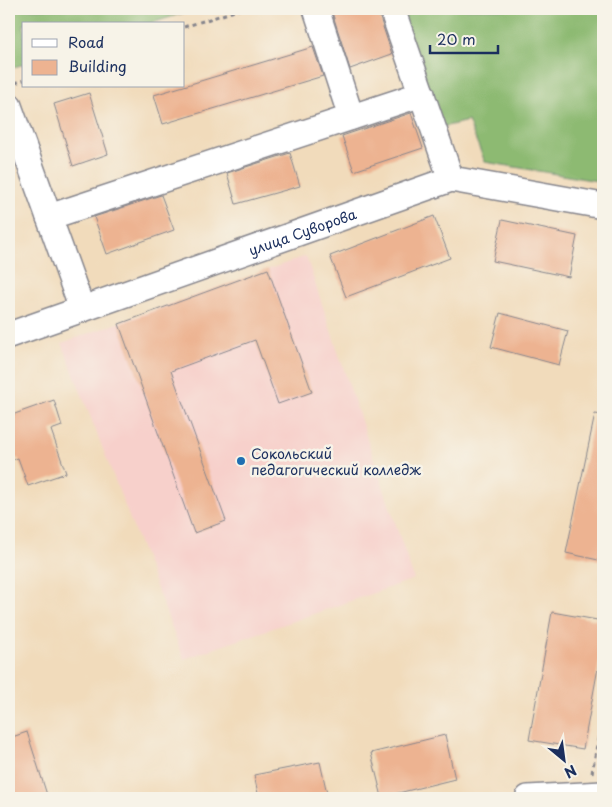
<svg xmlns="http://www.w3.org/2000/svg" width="612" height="807" font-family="'Playpen Sans',sans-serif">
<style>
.built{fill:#f7d0cb}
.forest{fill:#8dba72;stroke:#547468}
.building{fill:#edb391}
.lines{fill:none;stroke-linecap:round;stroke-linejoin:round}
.minor-casing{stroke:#86858c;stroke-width:28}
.path{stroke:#86858c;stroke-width:3;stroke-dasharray:4 4;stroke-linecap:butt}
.minor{stroke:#fff;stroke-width:25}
.poi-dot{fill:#1f6fb2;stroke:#f7f3e8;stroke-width:2}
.labels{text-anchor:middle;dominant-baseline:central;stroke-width:5;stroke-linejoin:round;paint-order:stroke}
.street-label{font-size:14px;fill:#1b2f5e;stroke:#f7f3e8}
.poi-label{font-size:14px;fill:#1b2f5e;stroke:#f7f3e8;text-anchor:start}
</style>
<rect width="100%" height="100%" fill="#f7f3e8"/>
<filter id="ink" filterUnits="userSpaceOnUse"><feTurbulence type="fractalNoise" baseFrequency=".02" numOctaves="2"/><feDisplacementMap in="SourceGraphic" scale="10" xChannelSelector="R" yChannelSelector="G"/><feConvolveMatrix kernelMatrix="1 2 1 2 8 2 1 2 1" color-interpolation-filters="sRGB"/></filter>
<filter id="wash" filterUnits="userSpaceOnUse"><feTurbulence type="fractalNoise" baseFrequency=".0096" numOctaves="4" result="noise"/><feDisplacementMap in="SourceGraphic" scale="20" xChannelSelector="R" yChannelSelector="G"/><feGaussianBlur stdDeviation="1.12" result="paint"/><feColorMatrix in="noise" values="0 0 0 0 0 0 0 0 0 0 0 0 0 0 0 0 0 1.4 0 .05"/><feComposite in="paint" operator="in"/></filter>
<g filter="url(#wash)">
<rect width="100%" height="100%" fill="#f1dbbb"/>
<!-- built -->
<path class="built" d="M306 256 414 579 184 659 62 343Z"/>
<!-- forest -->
<path class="forest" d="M9 9H196L149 24H24V64L11 68 9 62Z
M392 9H603V182L485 162 468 121 434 129Z"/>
<g id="blocks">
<!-- building -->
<path class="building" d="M331 9H377L392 54 350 69Z
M313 47 323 76 163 124 154 95Z
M89 93 108 154 73 166 54 104Z
M411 113 423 148 354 171 342 136Z
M290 153 300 186 236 204 227 173Z
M161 195 174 230 107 254 94 217Z
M434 216 450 258 346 297 330 256Z
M502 220 577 236 569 277 493 261Z
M268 269 312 392 278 404 255 340 171 371 226 521 194 533 119 324Z
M500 313 568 331 559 365 491 347Z
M54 400 62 426 51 430 66 473 28 486 18 458 9 461V416Z
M595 414 603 415V561L566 553Z
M552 612 603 621V641L583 749 529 740Z
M27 732 48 798H9V738Z
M445 735 455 779 382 797 371 753Z
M320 762 328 798H259L254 775Z"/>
</g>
</g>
<g filter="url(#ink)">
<use href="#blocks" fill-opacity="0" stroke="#86858c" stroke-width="1"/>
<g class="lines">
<defs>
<g id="minor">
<path d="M316 9 351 117"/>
<path d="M392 9 451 179"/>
<path d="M9 106 82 309"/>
<path d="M49 217 422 94"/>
<path id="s1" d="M9 335 451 179 603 206"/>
<path d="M528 798 603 794"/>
</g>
</defs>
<!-- minor casing -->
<use href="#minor" class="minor-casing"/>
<!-- path -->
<path class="path" d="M184 27 241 9
M15 83 24 80
M592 773 603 711"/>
<!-- minor -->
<use href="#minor" class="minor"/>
</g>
</g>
<!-- markers -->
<circle class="poi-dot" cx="241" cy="461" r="5"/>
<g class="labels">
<!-- street labels -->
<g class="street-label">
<text stroke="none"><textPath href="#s1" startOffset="311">улица Суворова</textPath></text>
</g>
<!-- poi labels -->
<g class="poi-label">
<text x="251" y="453">Сокольский<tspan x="251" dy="16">педагогический колледж</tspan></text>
</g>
</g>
<!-- margin -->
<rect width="612" height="807" fill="none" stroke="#f7f3e8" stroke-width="30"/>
<!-- legend -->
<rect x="22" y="22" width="162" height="65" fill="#f7f3e8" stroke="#9fa5b1"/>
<rect x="32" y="39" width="25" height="8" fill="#ffffff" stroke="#9fa5b1"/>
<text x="68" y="48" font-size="15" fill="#1b2f5e">Road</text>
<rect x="32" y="60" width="25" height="15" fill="#edb391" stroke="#9fa5b1"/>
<text x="68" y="72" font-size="15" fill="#1b2f5e">Building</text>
<!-- north arrow -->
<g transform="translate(564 760) rotate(151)" stroke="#f7f3e8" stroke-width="4" paint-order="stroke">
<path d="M0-4L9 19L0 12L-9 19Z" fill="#1b2f5e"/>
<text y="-8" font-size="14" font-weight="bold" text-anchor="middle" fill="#1b2f5e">N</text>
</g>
<!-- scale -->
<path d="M430 45v8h68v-8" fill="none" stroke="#1b2f5e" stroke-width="2.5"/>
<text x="437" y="45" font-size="15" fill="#1b2f5e" stroke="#f7f3e8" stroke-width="4" paint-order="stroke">20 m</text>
</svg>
